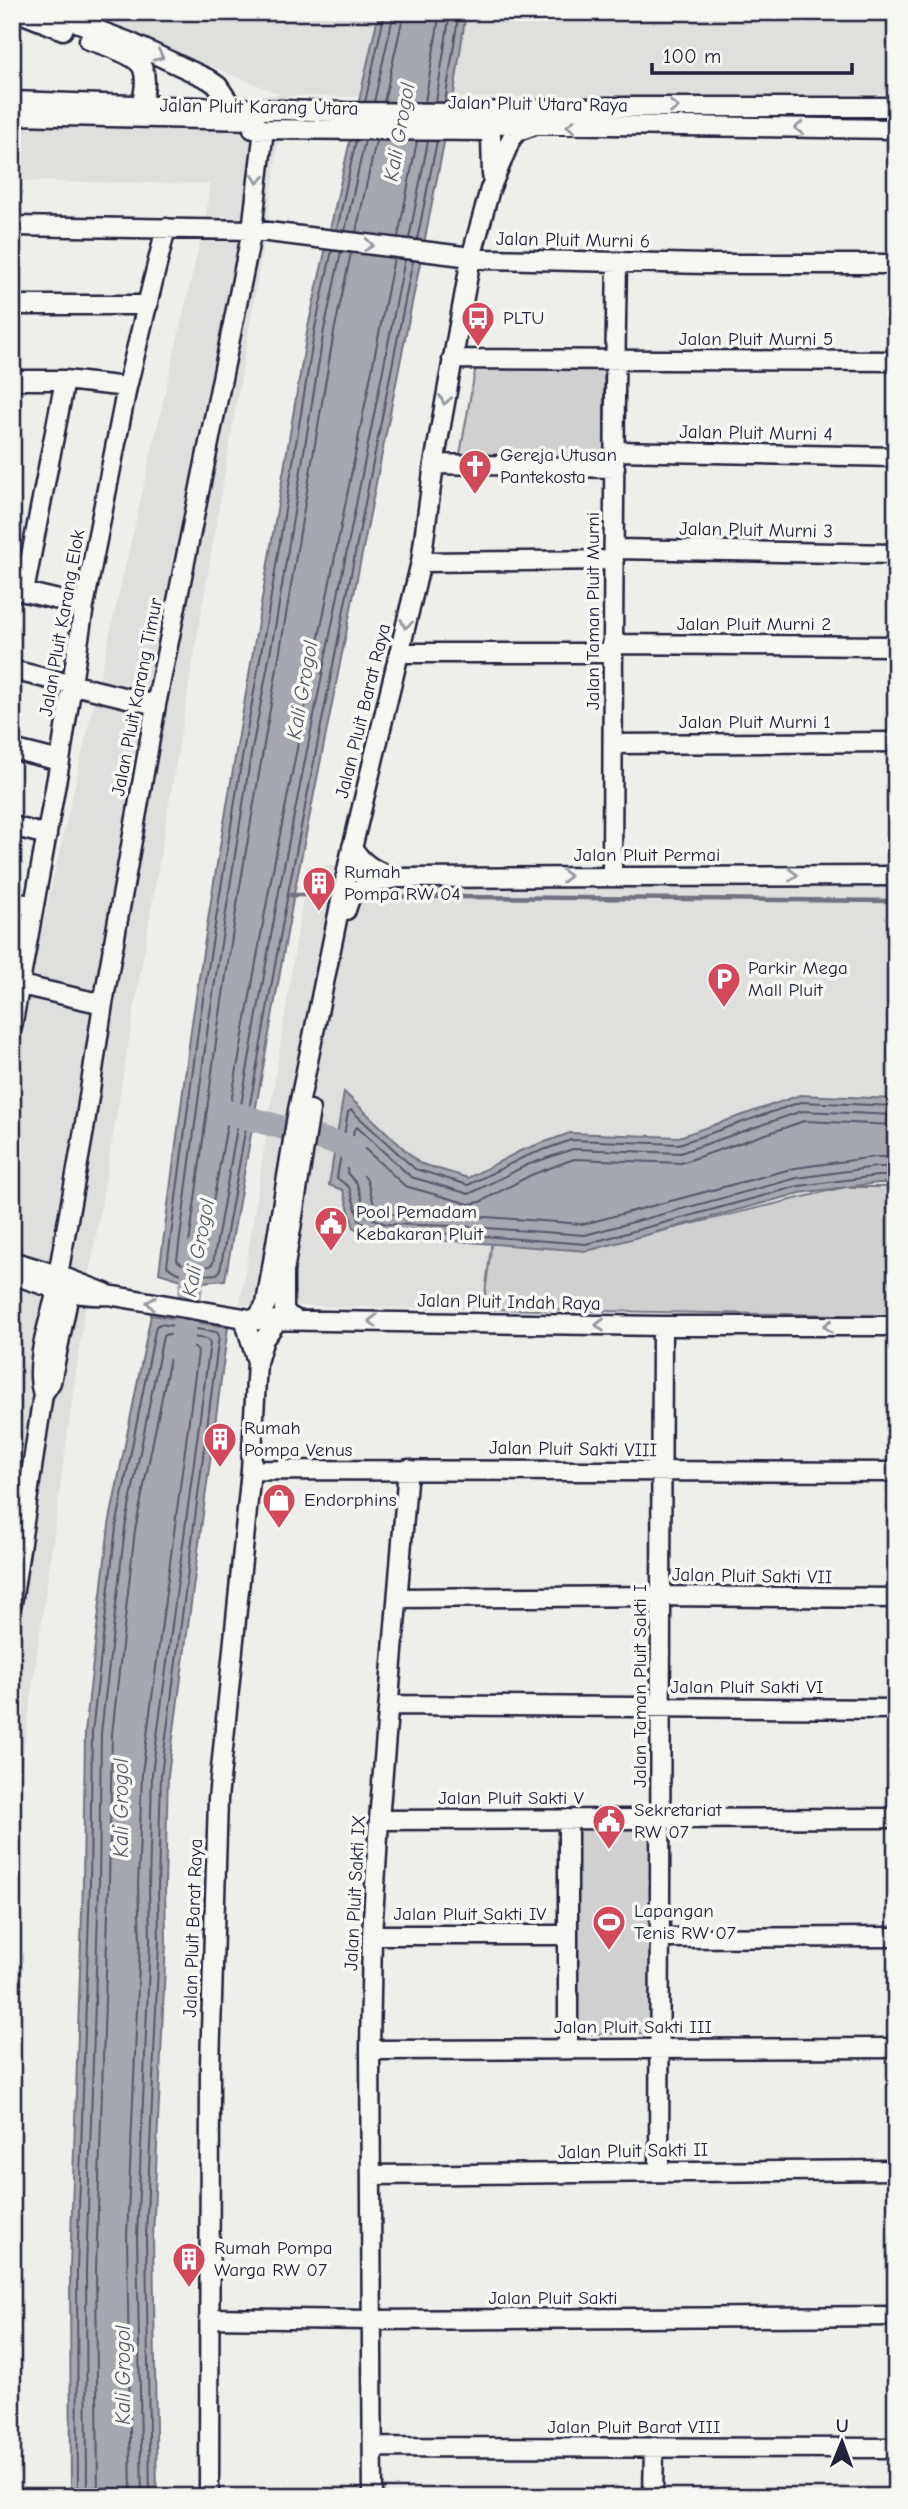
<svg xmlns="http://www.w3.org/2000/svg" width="908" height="2509" font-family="'Comic Neue',sans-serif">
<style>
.built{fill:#dfdfde}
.green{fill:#d0d0d1;stroke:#797986;stroke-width:2}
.water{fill:#a7a7af;stroke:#727281;stroke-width:2}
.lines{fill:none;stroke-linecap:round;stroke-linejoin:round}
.shore{stroke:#575769;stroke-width:2}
.stream{stroke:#727281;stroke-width:4.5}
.river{stroke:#a7a7af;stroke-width:24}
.minor-casing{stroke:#22223b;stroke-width:23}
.minor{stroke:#f6f6f2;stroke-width:18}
.oneway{stroke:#9797a0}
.labels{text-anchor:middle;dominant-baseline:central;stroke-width:7;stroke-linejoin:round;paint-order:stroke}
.street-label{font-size:19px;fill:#22223b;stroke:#f6f6f2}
.poi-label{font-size:19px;fill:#22223b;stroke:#f6f6f2;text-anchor:start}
.water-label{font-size:21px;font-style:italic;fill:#575769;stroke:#f6f6f2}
</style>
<rect width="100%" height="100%" fill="#eeeeeb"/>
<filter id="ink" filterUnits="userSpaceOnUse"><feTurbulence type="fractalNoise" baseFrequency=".0143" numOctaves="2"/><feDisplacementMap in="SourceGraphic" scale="14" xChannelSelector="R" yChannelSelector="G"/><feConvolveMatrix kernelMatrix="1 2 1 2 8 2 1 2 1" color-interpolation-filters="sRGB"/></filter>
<g filter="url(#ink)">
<!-- built -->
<path class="built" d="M77 12H896V94L454 98 285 96 268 217 90 1272 12 1836V1058L206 215 209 184 12 181V95H282Z
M308 865 896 871V1309H483L240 1305Z"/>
<!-- green -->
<path class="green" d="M476 366H604V467L458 465Z
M845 1187H896V1316L483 1309 493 1232 629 1239Z
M576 1827H652L654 2033 578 2034Z"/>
<!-- water -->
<path class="water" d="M379 12H466L454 93 294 894 225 1280 191 1283 159 1273 192 1023 213 888 308 327Z
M344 1092 419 1163 468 1178 520 1151 570 1133 679 1137 800 1095 896 1099V1183H878L800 1193 587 1251 455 1241 382 1240 354 1228 343 1190 329 1185Z
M151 1315 228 1327 168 1775 165 1886 166 1941 153 2237 157 2497H71L70 2269 83 1883 85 1732 109 1525Z"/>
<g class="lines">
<!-- shore -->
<path class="shore" d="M365 102 385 12
M374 102 394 12
M384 102 404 12
M425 102 440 12
M436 102 450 12
M445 102 459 12
M337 230 356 140
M345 231 365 140
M356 232 376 141
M398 237 417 141
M409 239 428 141
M417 240 437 141
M332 250 315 328 267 620 242 758 199 1024 167 1266C180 1279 200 1275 217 1274L220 1271 288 893 413 260
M341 252 324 330 276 622 250 760 208 1026 177 1260C185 1269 198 1267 210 1266L213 1263 279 891 405 259
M351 253 334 332 239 892 218 1027 188 1252 194 1257 201 1256 204 1253 269 890 394 258
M896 1106 801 1102 679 1144 571 1140 524 1157 468 1185 415 1169 351 1110 348 1112 337 1178 349 1187 360 1222 384 1233 455 1234 586 1244 799 1186 877 1176H896
M896 1115 802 1111 680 1153 573 1149 527 1165 469 1194 411 1177 357 1127 354 1130 347 1173 357 1184 367 1216 386 1224 456 1226 585 1235 797 1178 876 1167H896
M896 1125 804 1121 681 1163 574 1159 531 1175 480 1202 469 1204 405 1186 365 1149 361 1151 358 1168 367 1180 375 1208 388 1214 456 1215 584 1224 795 1168 875 1157H896
M78 2497 77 2269 90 1883 92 1732 116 1527 156 1326 160 1324 217 1332 219 1336 161 1775 158 1886 159 1941 146 2237 150 2497
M87 2497 86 2269 99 1883 101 1733 125 1528 163 1336 167 1334 207 1339 210 1343 152 1774 149 1886 150 1941 137 2237 142 2497
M98 2497 96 2269 109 1883 112 1734 135 1530 172 1348 175 1345 195 1348 198 1352 142 1773 138 1886 140 1941 127 2237 131 2497"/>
<!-- stream -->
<path class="stream" d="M291 895H315
M361 896 896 901"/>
<!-- river -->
<path class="river" d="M224 1111 291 1130
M311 1136 347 1146 359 1164
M180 1353 197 1251"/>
<defs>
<path id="minor" d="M18 12 63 30
M50 12 129 42 208 79 218 86 232 107
M89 40C103 45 138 55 143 69 147 80 144 93 142 103
M12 101 345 112 459 113 607 107H896
M12 115 255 120
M465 123 896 129
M253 129 486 131 491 135 492 175
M12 226 252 230 487 259 706 264H896
M12 305H148
M452 359 896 361
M12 380H65L127 387
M615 451 896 457
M434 464 615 468
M615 549 896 554
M421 562 614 560
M12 589 84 606
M24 592 65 380
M612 644 896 646
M399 653H612
M12 670 156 705
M614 744 896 742
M12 749 60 761
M12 826 47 835
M352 847C362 864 376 872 395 877
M612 875C613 671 613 467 617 262
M12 901 33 906
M346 910 352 892 376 882 398 878 896 876
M12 983 103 1004
M12 1027 60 761 84 606 127 387 166 228
M12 1261 58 1275 105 1293
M12 1274C45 1286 73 1297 108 1295L256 1320 662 1326H896
M58 1275 84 1130 103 1004 156 705 252 230 264 129
M244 1318 257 1362
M295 1319 288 1315 284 1309V1272L310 1110
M256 1320 266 1304 298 1110 349 861 421 562 434 464 471 258 490 189 511 139 518 131 532 126
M43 1394C33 1365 50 1320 57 1290
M251 1470 896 1472
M399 1598 661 1596 896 1598
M12 1603 43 1394 51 1382 69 1294
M389 1705 896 1709
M568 1819V2048
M379 1820 896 1818
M372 1935H567
M660 1938 896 1937
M370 2050 896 2048
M659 2172 662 1326
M371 2175 896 2170
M210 2318 372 2320 896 2316
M373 2447 896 2448
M209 2497 210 2065 218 1799 251 1470 257 1362 264 1339 278 1320
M373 2497 370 2050 372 1935 379 1820 408 1469
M653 2497 654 2447"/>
</defs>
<!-- minor casing -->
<use href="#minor" class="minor-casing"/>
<!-- minor -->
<use href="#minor" class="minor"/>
</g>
<!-- one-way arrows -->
<defs><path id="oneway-chevron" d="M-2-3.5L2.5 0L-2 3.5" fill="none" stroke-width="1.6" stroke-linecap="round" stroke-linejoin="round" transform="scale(1.75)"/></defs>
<g class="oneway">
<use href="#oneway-chevron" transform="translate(159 56) rotate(25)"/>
<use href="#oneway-chevron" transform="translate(674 107)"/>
<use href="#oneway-chevron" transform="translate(571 126) rotate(-180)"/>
<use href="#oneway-chevron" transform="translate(799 128) rotate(-180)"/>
<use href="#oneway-chevron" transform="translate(258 179) rotate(97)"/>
<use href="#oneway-chevron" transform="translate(369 245) rotate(7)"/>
<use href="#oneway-chevron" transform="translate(445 400) rotate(100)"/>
<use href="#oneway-chevron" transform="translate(406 624) rotate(103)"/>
<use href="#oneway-chevron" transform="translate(793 875)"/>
<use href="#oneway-chevron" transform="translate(566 876) rotate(-1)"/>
<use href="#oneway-chevron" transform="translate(151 1303) rotate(-171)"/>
<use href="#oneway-chevron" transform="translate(373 1321) rotate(-179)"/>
<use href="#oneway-chevron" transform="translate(600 1325) rotate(-179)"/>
<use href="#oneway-chevron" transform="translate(828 1326) rotate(-180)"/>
</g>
</g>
<!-- icons -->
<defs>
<symbol id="bus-pin" viewBox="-11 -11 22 30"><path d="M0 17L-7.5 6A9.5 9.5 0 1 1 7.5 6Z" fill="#d1495b" stroke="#f6f6f2"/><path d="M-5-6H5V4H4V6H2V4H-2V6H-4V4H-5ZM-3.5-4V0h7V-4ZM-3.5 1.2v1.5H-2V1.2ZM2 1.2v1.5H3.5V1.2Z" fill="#fff"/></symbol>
<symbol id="church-pin" viewBox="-11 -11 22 30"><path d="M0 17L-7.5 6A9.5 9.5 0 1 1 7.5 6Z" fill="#d1495b" stroke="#f6f6f2"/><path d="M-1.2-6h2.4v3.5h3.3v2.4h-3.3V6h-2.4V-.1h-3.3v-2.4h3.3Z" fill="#fff"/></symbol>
<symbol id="building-pin" viewBox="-11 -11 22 30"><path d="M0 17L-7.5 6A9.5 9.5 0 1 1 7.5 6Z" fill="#d1495b" stroke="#f6f6f2"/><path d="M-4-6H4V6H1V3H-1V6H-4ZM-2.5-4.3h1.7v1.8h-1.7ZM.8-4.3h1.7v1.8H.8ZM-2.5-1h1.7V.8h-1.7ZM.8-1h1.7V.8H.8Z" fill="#fff"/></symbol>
<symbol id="parking-pin" viewBox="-11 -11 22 30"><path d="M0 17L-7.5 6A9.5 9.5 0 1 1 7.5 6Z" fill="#d1495b" stroke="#f6f6f2"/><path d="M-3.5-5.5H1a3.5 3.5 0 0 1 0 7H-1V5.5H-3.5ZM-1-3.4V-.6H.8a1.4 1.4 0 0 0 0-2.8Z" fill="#fff"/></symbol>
<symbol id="civic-pin" viewBox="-11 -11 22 30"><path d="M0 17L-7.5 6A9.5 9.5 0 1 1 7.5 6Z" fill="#d1495b" stroke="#f6f6f2"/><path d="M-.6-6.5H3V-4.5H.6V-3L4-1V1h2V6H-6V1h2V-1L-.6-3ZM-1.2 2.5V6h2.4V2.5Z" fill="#fff"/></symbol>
<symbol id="shop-pin" viewBox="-11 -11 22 30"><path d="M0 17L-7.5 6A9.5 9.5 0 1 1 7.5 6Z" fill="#d1495b" stroke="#f6f6f2"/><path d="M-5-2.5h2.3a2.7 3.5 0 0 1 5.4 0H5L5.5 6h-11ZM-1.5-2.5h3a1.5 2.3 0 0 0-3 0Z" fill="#fff"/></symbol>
<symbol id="stadium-pin" viewBox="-11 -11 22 30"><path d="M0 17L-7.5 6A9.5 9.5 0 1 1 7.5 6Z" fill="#d1495b" stroke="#f6f6f2"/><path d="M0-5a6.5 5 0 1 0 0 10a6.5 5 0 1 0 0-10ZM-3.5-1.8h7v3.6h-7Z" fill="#fff"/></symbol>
</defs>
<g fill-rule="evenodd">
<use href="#bus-pin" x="459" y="299" width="38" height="52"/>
<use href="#church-pin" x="456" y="447" width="38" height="52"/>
<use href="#building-pin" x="300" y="864" width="38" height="52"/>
<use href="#parking-pin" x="705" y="960" width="38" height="52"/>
<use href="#civic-pin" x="312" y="1204" width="38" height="52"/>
<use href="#building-pin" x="201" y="1420" width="38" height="52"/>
<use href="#shop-pin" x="260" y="1481" width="38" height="52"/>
<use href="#civic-pin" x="590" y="1802" width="38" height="52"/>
<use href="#stadium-pin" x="590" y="1903" width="38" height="52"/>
<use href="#building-pin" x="170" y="2240" width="38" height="52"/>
</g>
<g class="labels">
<!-- street labels -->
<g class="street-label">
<text transform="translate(538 104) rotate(1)">Jalan Pluit Utara Raya</text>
<text transform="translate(259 107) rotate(1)">Jalan Pluit Karang Utara</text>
<text transform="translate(573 240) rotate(1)">Jalan Pluit Murni 6</text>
<text x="756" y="339">Jalan Pluit Murni 5</text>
<text transform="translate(756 433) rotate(1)">Jalan Pluit Murni 4</text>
<text transform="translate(756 530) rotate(1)">Jalan Pluit Murni 3</text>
<text transform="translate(593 611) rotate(-90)">Jalan Taman Pluit Murni</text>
<text transform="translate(62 623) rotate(-80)">Jalan Pluit Karang Elok</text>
<text x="754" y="624">Jalan Pluit Murni 2</text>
<text transform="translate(137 697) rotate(-79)">Jalan Pluit Karang Timur</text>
<text transform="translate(363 711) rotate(-76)">Jalan Pluit Barat Raya</text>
<text x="755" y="722">Jalan Pluit Murni 1</text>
<text x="647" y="855">Jalan Pluit Permai</text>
<text transform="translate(509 1302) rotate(1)">Jalan Pluit Indah Raya</text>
<text transform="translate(573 1449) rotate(1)">Jalan Pluit Sakti VIII</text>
<text transform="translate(752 1576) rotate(1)">Jalan Pluit Sakti VII</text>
<text transform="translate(640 1686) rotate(-90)">Jalan Taman Pluit Sakti I</text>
<text x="747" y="1687">Jalan Pluit Sakti VI</text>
<text x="511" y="1798">Jalan Pluit Sakti V</text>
<text transform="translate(355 1893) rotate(-87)">Jalan Pluit Sakti IX</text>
<text x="470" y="1914">Jalan Pluit Sakti IV</text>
<text transform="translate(193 1928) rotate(-88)">Jalan Pluit Barat Raya</text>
<text x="633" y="2027">Jalan Pluit Sakti III</text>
<text transform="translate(633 2151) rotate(-1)">Jalan Pluit Sakti II</text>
<text x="553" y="2298">Jalan Pluit Sakti</text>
<text x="634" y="2427">Jalan Pluit Barat VIII</text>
</g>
<!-- poi labels -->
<g class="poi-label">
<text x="503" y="318">PLTU</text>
<text x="500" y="455">Gereja Utusan<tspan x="500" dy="22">Pantekosta</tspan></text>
<text x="344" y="872">Rumah<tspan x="344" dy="22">Pompa RW 04</tspan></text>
<text x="748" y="968">Parkir Mega<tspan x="748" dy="22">Mall Pluit</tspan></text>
<text x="356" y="1212">Pool Pemadam<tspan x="356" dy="22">Kebakaran Pluit</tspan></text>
<text x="244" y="1428">Rumah<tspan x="244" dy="22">Pompa Venus</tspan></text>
<text x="304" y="1500">Endorphins</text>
<text x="634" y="1810">Sekretariat<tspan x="634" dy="22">RW 07</tspan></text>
<text x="634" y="1911">Lapangan<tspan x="634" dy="22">Tenis RW 07</tspan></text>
<text x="214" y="2248">Rumah Pompa<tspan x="214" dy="22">Warga RW 07</tspan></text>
</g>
<!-- water labels -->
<g class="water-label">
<text transform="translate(399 132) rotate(-80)">Kali Grogol</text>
<text transform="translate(302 690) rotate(-80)">Kali Grogol</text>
<text transform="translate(198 1248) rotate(-79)">Kali Grogol</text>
<text transform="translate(121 1808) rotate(-90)">Kali Grogol</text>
<text transform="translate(123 2375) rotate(-90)">Kali Grogol</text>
</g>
</g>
<!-- margin -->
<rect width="908" height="2509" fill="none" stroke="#f6f6f2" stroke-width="42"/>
<rect x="21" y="21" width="866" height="2467" fill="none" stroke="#22223b" stroke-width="2.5" filter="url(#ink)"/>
<!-- north arrow -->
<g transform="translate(842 2442) rotate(1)" stroke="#f6f6f2" stroke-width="5" paint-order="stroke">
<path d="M0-5L12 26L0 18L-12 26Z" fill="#22223b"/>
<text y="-10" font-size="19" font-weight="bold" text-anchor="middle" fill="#22223b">U</text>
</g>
<!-- scale -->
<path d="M652 63v10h200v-10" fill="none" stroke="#22223b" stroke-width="3.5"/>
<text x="663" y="63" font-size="21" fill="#22223b" stroke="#f6f6f2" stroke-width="5" paint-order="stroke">100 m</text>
</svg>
